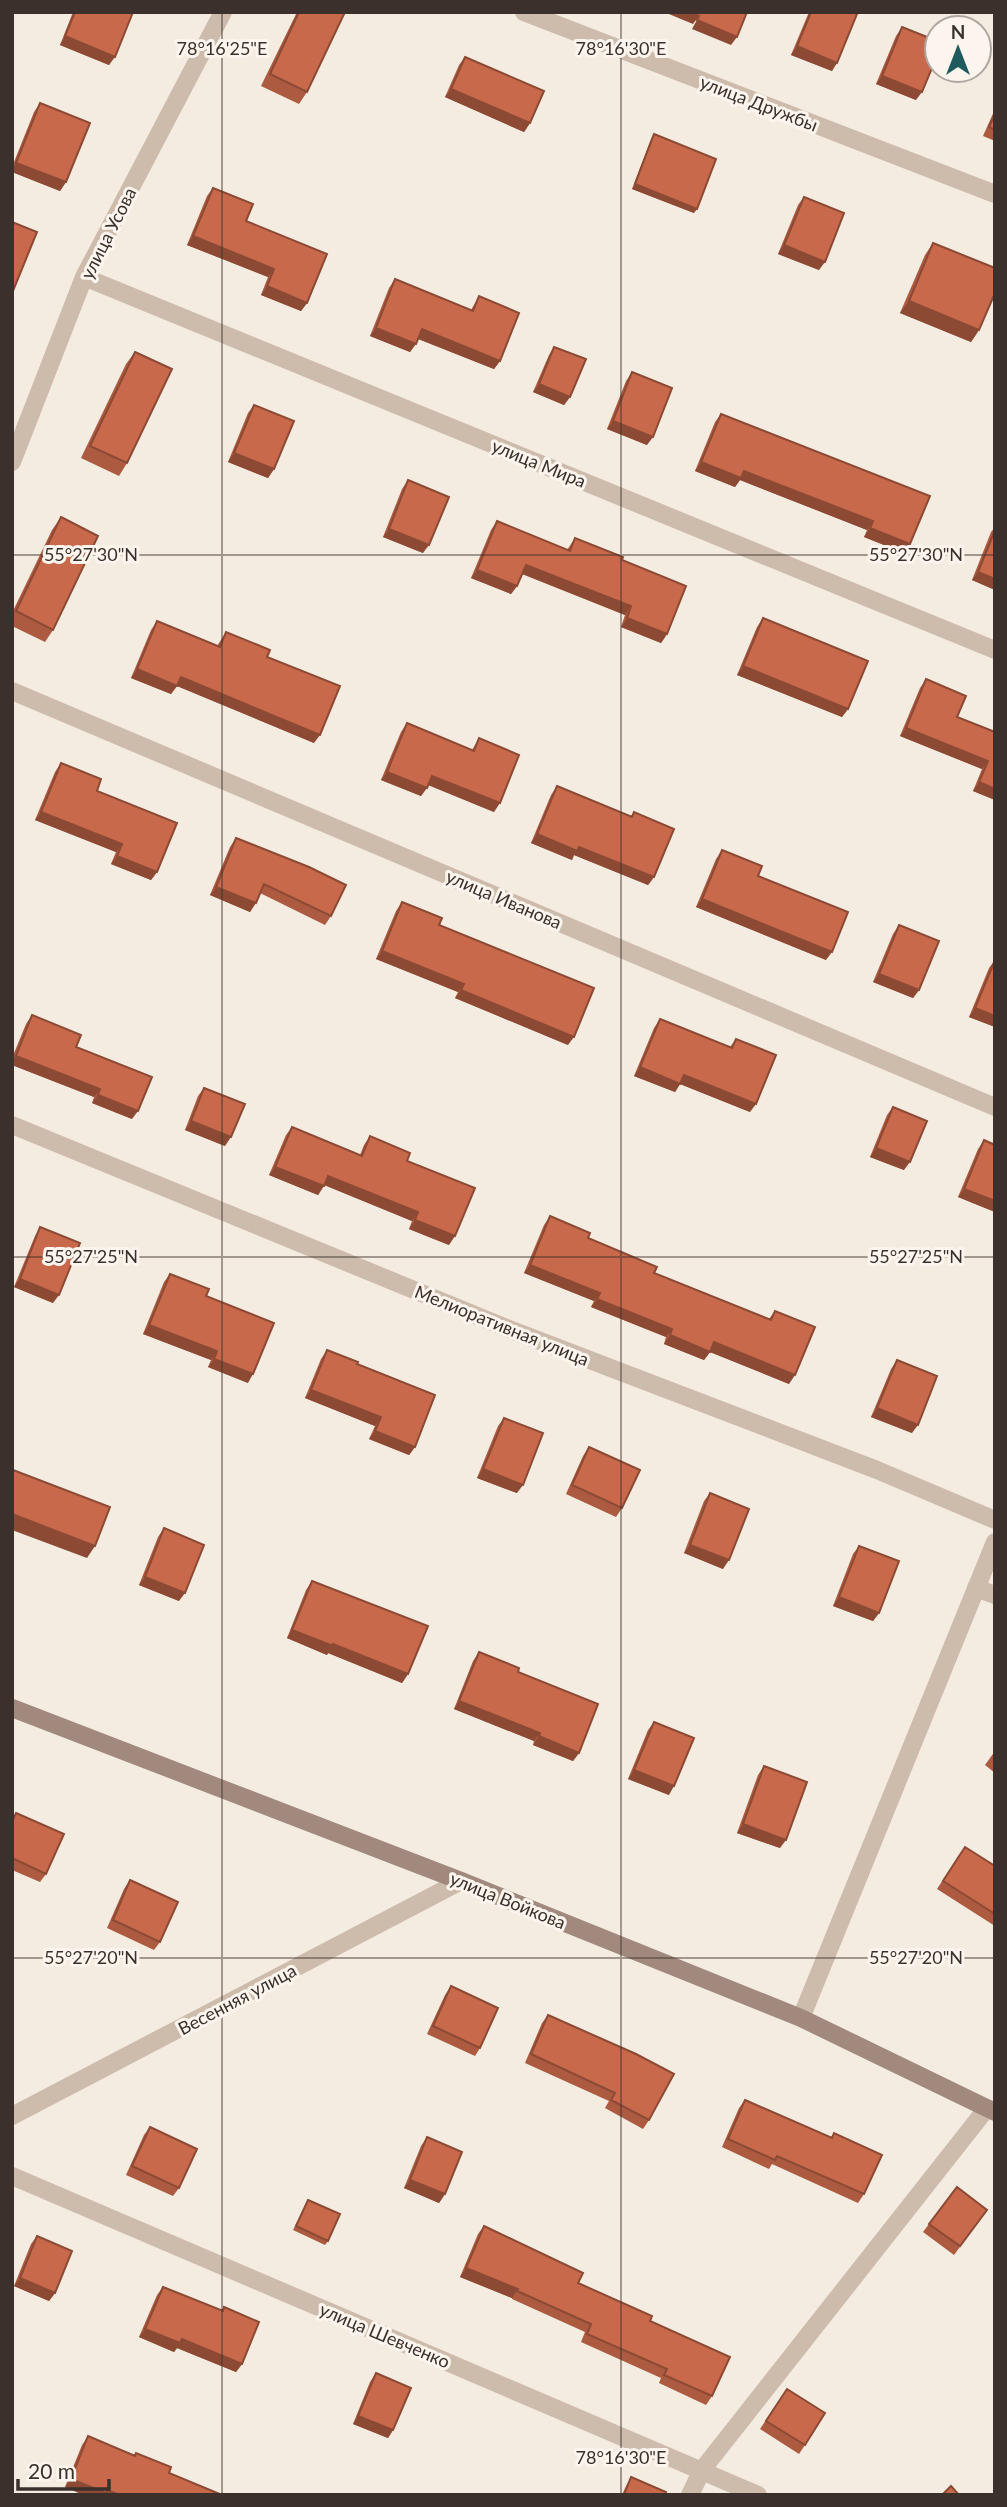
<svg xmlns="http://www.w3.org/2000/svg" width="1007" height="2507" font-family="Lato,sans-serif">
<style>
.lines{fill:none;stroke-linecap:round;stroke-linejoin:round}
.lane{stroke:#cdbbac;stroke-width:18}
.street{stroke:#cdbbac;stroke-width:18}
.secondary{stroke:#a18a7d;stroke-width:18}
.wall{fill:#ac5a40}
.shaded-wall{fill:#8c4a34}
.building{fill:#c8694b;stroke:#8c4a34;stroke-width:2}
.ticks{fill:none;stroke:#3b302b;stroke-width:2;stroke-opacity:0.45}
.labels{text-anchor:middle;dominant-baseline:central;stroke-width:6;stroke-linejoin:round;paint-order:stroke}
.street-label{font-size:18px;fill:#3b302b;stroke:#fbf5ee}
.ticks-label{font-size:18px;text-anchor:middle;fill:#3b302b;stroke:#fbf5ee;stroke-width:6;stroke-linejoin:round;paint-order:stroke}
</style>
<rect width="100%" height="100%" fill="#f4ebe1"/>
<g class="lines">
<!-- lane -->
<path class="lane" d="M976 1588 995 1595"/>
<!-- street -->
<path class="street" d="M524 12 995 194
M84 277 995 650
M12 462 84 277 223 12
M12 691 995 1107
M12 1125 514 1331 877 1470 995 1520
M801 2018 995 1542
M12 2116 461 1881
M12 2176 758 2495
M690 2495 702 2470 987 2108"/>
<!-- secondary -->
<path class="secondary" d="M12 1708 461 1881 801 2018 995 2112"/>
</g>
<!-- wall -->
<path class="wall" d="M73 12H133L109 65 60 45Z
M297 12H345L307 92 299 104 261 86Z
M809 12H853L832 71 791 55Z
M902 27 916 100 876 84 896 36Z
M465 57 530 123 524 132 445 97 459 65Z
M40 103 66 182 60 191 12 172V167L34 112Z
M995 109V141L983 136Z
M654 134 694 213 632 189 651 139Z
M213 188 246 221 307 303 301 311 261 295 268 277 187 245 207 196Z
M804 197 819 270 778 254 798 205Z
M933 243 979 330 971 342 900 313 925 255Z
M395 279 471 310 479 296 500 361 494 369 418 339 410 352 370 336 389 288Z
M554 347 570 397 564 405 533 392 549 355Z
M135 352 127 463 119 476 81 458 126 364Z
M632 372 647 445 607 429 626 381Z
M254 405 274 469 268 478 228 462 248 413Z
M721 414 930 496 904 553 864 537 867 530 740 480 735 487 695 471 715 422Z
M408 480 423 553 383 537 402 489Z
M61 517 53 630 45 642 12 626V613L52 530Z
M497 521 567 550 575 538 622 560 667 634 661 643 621 627 625 615 522 574 517 586 511 594 471 578 491 530Z
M995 527V590L972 580 991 532Z
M763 618 848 709 842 717 737 675 757 627Z
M157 621 217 646 226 632 267 657 314 743 177 686 171 694 131 678 151 630Z
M926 679 957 717 995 732V800L973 791 982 769 900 736 920 688Z
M407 723 472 750 479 738 494 812 428 785 421 796 381 780 401 732Z
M61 763 97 791 157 872 151 880 111 864 116 852 35 820 55 772Z
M557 786 631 816 634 812 654 877 648 885 574 855 572 860 531 843 551 795Z
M236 838 331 916 325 925 260 893 250 912 210 895 230 847Z
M722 850 758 876 826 960 696 907 716 859Z
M402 902 439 925 568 1045 455 998 458 992 376 959 396 911Z
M899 925 919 990 913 998 873 982 893 934Z
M995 960V1027L969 1017 989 968Z
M32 1015 76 1047 132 1119 92 1103 94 1097 12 1065V1058L26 1024Z
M660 1019 730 1047 736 1039 750 1112 680 1084 675 1092 634 1076 654 1028Z
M204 1088 225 1146 185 1130 198 1096Z
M893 1107 904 1170 870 1157 887 1115Z
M292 1127 360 1155 364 1145 370 1136 407 1161 449 1245 409 1229 412 1221 324 1185 318 1195 269 1175 286 1135Z
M984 1140 995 1212 958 1197 978 1149Z
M550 1216 588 1238 654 1273 769 1319 775 1311 789 1384 710 1352 704 1360 664 1344 666 1337 591 1307 594 1301 524 1273 544 1225Z
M40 1227 53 1303 14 1287 35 1236Z
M170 1274 206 1296 248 1383 208 1367 211 1360 143 1334 164 1282Z
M327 1350 415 1447 409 1455 369 1439 375 1426 305 1398 321 1359Z
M897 1360 912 1433 871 1417 891 1369Z
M504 1418 517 1493 477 1478 498 1426Z
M589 1447 622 1508 616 1517 566 1494 583 1456Z
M710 1493 723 1569 684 1553 704 1501Z
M164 1528 179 1601 139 1585 158 1537Z
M859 1546 879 1613 873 1621 833 1606 853 1554Z
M312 1581 408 1674 402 1683 328 1653 327 1655 287 1638 306 1590Z
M479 1652 518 1672 579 1753 573 1761 533 1745 534 1741 454 1709 473 1661Z
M654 1722 669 1795 628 1779 648 1730Z
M995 1751V1773L985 1765Z
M764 1766 780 1848 737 1833 758 1775Z
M16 1813 46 1874 40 1882 12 1870V1819Z
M959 1855 995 1866V1926L937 1889Z
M130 1880 160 1942 154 1950 107 1928 124 1889Z
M451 1986 480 2048 475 2056 427 2034 445 1995Z
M548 2015 649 2120 643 2129 605 2108 609 2101 525 2063 542 2023Z
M745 2100 831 2138 834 2133 864 2194 858 2203 772 2164 769 2169 722 2147 739 2108Z
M150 2127 179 2188 173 2196 126 2175 144 2135Z
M427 2137 445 2194 439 2203 404 2188 421 2146Z
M957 2187 987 2210 954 2255 923 2232Z
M308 2200 328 2241 325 2245 293 2230Z
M484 2226 578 2283 650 2321 712 2396 706 2405 659 2383 661 2378 581 2342 585 2332 512 2299V2298L460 2277 478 2234Z
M37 2236 55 2293 49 2301 14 2286 31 2244Z
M163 2287 222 2311 224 2307 242 2364 236 2372 177 2348 174 2352 139 2337 157 2295Z
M376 2373 393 2430 388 2438 353 2424 370 2382Z
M787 2389 805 2445 799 2454 760 2429Z
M88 2436 134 2455 136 2453 171 2467 65 2487 82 2445Z
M631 2477 665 2495H622L626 2486Z"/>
<!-- shaded-wall -->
<path class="shaded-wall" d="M664 12H690L699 16 693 24Z
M697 20 737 37 731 45 692 29Z
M65 36 115 57 109 65 60 45Z
M797 46 837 63 832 71 791 55Z
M882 76 922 92 916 100 876 84Z
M451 89 530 123 524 132 445 97Z
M16 163 66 182 60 191 12 172V169Z
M635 184 697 209 694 213 632 189Z
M193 236 274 269 268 277 187 245Z
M784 245 825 262 819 270 778 254Z
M267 286 307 303 301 311 261 295Z
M909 301 979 330 971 342 900 313Z
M376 328 416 344 410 352 370 336Z
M422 329 500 361 494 369 416 338Z
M539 384 570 397 564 405 533 392Z
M613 421 653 437 647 445 607 429Z
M234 453 274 469 268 478 228 462Z
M701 462 744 471 873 521 867 530 740 480 735 487 695 471Z
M870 528 910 544 904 553 864 537Z
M389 529 429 545 423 553 383 537Z
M526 565 631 606 625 615 520 573Z
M477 570 517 586 511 594 471 578Z
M978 572 995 579V590L972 580Z
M627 618 667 634 661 643 621 627Z
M743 666 848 709 842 717 737 675Z
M137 669 181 677 320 735 314 743 177 686 171 694 131 678Z
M906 728 988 761 982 769 900 736Z
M387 772 427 788 421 796 381 780Z
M432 776 500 803 494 812 426 784Z
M979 782 995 789V800L973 791Z
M41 812 122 844 116 852 35 820Z
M537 834 579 847 654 877 648 885 574 855 572 860 531 843Z
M117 856 157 872 151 880 111 864Z
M216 887 256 903 250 912 210 895Z
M702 899 832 952 826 960 696 907Z
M382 951 464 984 458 992 376 959Z
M879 974 919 990 913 998 873 982Z
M461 990 574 1037 568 1045 455 998Z
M975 1008 995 1016V1027L969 1017Z
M16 1056 100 1089 94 1097 12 1065V1061Z
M640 1067 684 1075 756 1104 750 1112 680 1084 675 1092 634 1076Z
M98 1095 138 1111 132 1119 92 1103Z
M191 1121 231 1137 225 1146 185 1130Z
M876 1148 910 1162 904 1170 870 1157Z
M275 1167 324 1186 318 1195 269 1175Z
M328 1176 418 1212 412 1221 322 1184Z
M964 1189 995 1201V1212L958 1197Z
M415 1220 455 1236 449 1245 409 1229Z
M530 1265 600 1293 594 1301 524 1273Z
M20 1279 59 1295 53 1303 14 1287Z
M597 1299 672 1329 666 1337 591 1307Z
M149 1325 217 1351 211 1360 143 1334Z
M670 1335 714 1342 795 1375 789 1384 710 1352 704 1360 664 1344Z
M214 1359 253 1374 248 1383 208 1367Z
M311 1390 381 1417 375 1426 305 1398Z
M877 1408 918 1425 912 1433 871 1417Z
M375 1431 415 1447 409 1455 369 1439Z
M483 1469 523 1485 517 1493 477 1478Z
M12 1514 95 1546 87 1558 12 1530Z
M690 1545 729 1560 723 1569 684 1553Z
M145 1577 185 1593 179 1601 139 1585Z
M839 1597 879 1613 873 1621 833 1606Z
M292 1630 333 1644 408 1674 402 1683 328 1653 327 1655 287 1638Z
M459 1701 540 1733 534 1741 454 1709Z
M539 1736 579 1753 573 1761 533 1745Z
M634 1770 674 1786 669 1795 628 1779Z
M743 1824 786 1840 780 1848 737 1833Z
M410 2180 445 2194 439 2203 404 2188Z
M466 2268 518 2289 512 2298 460 2277Z
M20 2278 55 2293 49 2301 14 2286Z
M145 2329 182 2339 242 2364 236 2372 177 2348 174 2352 139 2337Z
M358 2416 393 2430 388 2438 353 2424Z
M71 2479 107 2490 120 2495H83L65 2487Z"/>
<!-- building -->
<path class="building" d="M75 12H133L115 57 65 36Z
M299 12H345L307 92 270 74Z
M690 12H747L737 37 697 20 699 16Z
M811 12H853L857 14 837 63 797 46Z
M902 27 937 41V56L922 92 882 76Z
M465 57 544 91 530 123 451 89Z
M40 103 90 123 66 182 16 163Z
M995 114V130L989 127Z
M654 134 716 159 697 209 635 184Z
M213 188 253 204 246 221 327 254 307 303 267 286 274 269 193 236Z
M804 197 844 213 825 262 784 245Z
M12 222 37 232 13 291H12Z
M933 243 995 268V293L979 330 909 301Z
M395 279 473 311 479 296 519 313 500 361 422 329 416 344 376 328Z
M554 347 586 359 570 397 539 384Z
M135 352 172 369 127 463 90 446Z
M632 372 672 388 653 437 613 421Z
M254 405 294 421 274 469 234 453Z
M721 414 930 496 910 544 870 528 873 521 744 471 741 478 701 462Z
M408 480 449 497 429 545 389 529Z
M61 517 98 536 53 630 16 611Z
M497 521 570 551 575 538 623 557 622 560 686 586 667 634 627 618 631 606 526 565 517 586 477 570Z
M995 530V579L978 572Z
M763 618 868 661 848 709 743 666Z
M157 621 220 647 226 632 270 650 267 657 340 686 320 735 181 677 177 686 137 669Z
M926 679 966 696 957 717 995 732V789L979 782 988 761 906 728Z
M407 723 474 751 479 738 519 755 500 803 432 776 427 788 387 772Z
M61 763 101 779 97 791 177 823 157 872 117 856 122 844 41 812Z
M557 786 632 817 634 812 674 829 654 877 579 847 577 851 537 834Z
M236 838 309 867 346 885 331 916 264 884 256 903 216 887Z
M722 850 762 866 758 876 848 912 832 952 702 899Z
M402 902 442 918 439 925 594 988 574 1037 461 990 464 984 382 951Z
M899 925 939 941 919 990 879 974Z
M995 960V1016L975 1008Z
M32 1015 81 1035 76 1047 152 1077 138 1111 98 1095 100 1089 16 1056Z
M660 1019 732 1048 736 1039 776 1055 756 1104 684 1075 680 1084 640 1067Z
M204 1088 245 1104 231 1137 191 1121Z
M893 1107 927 1121 910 1162 876 1148Z
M292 1127 362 1156 370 1136 410 1153 407 1161 475 1188 455 1236 415 1220 418 1212 328 1176 324 1186 275 1167Z
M984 1140 995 1145V1201L964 1189Z
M550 1216 590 1233 588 1238 657 1267 654 1273 771 1320 775 1311 815 1327 795 1375 714 1342 710 1352 670 1335 672 1329 597 1299 600 1293 530 1265Z
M40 1227 80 1243 59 1295 20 1279Z
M170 1274 209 1289 206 1296 274 1323 253 1374 214 1359 217 1351 149 1325Z
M327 1350 358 1362 357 1364 435 1395 415 1447 375 1431 381 1417 311 1390Z
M897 1360 937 1376 918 1425 877 1408Z
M504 1418 543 1433 523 1485 483 1469Z
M589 1447 640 1470 622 1508 572 1485Z
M13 1470 110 1507 95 1546 12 1514Z
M710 1493 749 1509 729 1560 690 1545Z
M164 1528 204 1545 185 1593 145 1577Z
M859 1546 899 1561 879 1613 839 1597Z
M312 1581 428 1626 408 1674 333 1644V1646L292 1630Z
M479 1652 519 1668 518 1672 598 1704 579 1753 539 1736 540 1733 459 1701Z
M654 1722 694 1738 674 1786 634 1770Z
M764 1766 807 1782 786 1840 743 1824Z
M16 1813 64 1834 46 1874 12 1858V1822Z
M965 1847 995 1866V1914L943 1881Z
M130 1880 178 1902 160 1942 113 1920Z
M451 1986 498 2008 480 2048 433 2026Z
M548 2015 636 2054 674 2074 649 2120 611 2100 615 2093 531 2054Z
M745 2100 832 2138 834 2133 882 2155 864 2194 777 2156 775 2160 728 2139Z
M150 2127 197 2149 179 2188 132 2166Z
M427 2137 462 2152 445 2194 410 2180Z
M957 2187 987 2210 960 2246 929 2224Z
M308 2200 340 2214 328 2241 296 2226Z
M484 2226 583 2273 578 2283 652 2316 650 2321 730 2357 712 2396 664 2375 667 2369 587 2334 591 2324 517 2291 518 2289 466 2268Z
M37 2236 72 2251 55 2293 20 2278Z
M163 2287 223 2311 224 2307 259 2322 242 2364 182 2339 180 2343 145 2329Z
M376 2373 411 2388 393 2430 358 2416Z
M787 2389 825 2413 805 2445 766 2421Z
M88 2436 135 2456 136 2453 171 2467 169 2473 222 2495H120L107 2490 106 2493 71 2479Z
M631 2477 666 2492 665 2495H624Z
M951 2486 959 2495H942Z"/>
<!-- ticks -->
<path class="ticks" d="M222 12V2495M621 12V2495M12 555H995M12 1257H995M12 1958H995"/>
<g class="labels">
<!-- street labels -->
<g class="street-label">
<text transform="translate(759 103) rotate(21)">улица Дружбы</text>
<text transform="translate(108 233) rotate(-63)">улица Усова</text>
<text transform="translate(539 463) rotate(22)">улица Мира</text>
<text transform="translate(504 899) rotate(23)">улица Иванова</text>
<text transform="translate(502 1325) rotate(22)">Мелиоративная улица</text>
<text transform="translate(508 1900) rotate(22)">улица Войкова</text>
<text transform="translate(237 1999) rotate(-28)">Весенняя улица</text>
<text transform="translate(385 2335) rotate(23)">улица Шевченко</text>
</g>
</g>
<g class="ticks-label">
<text x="222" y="55">78°16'25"E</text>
<text x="621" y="55">78°16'30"E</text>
<text x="91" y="561">55°27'30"N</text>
<text x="916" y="561">55°27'30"N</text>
<text x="91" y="1263">55°27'25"N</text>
<text x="916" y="1263">55°27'25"N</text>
<text x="91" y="1964">55°27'20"N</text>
<text x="916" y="1964">55°27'20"N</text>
<text x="621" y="2464">78°16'30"E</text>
</g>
<!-- border -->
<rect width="1007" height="2507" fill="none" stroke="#3b302b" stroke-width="28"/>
<!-- north arrow -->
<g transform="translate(958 49)"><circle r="33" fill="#fbf5ee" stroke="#aea6a0" stroke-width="2"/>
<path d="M0-5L12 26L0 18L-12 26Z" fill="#1f5a5e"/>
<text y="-10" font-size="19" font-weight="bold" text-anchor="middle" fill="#3b302b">N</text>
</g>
<!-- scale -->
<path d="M18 2479v10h91v-10" fill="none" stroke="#3b302b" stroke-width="3.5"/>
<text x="28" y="2479" font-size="21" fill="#3b302b" stroke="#fbf5ee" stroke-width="5" paint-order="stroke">20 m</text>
</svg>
